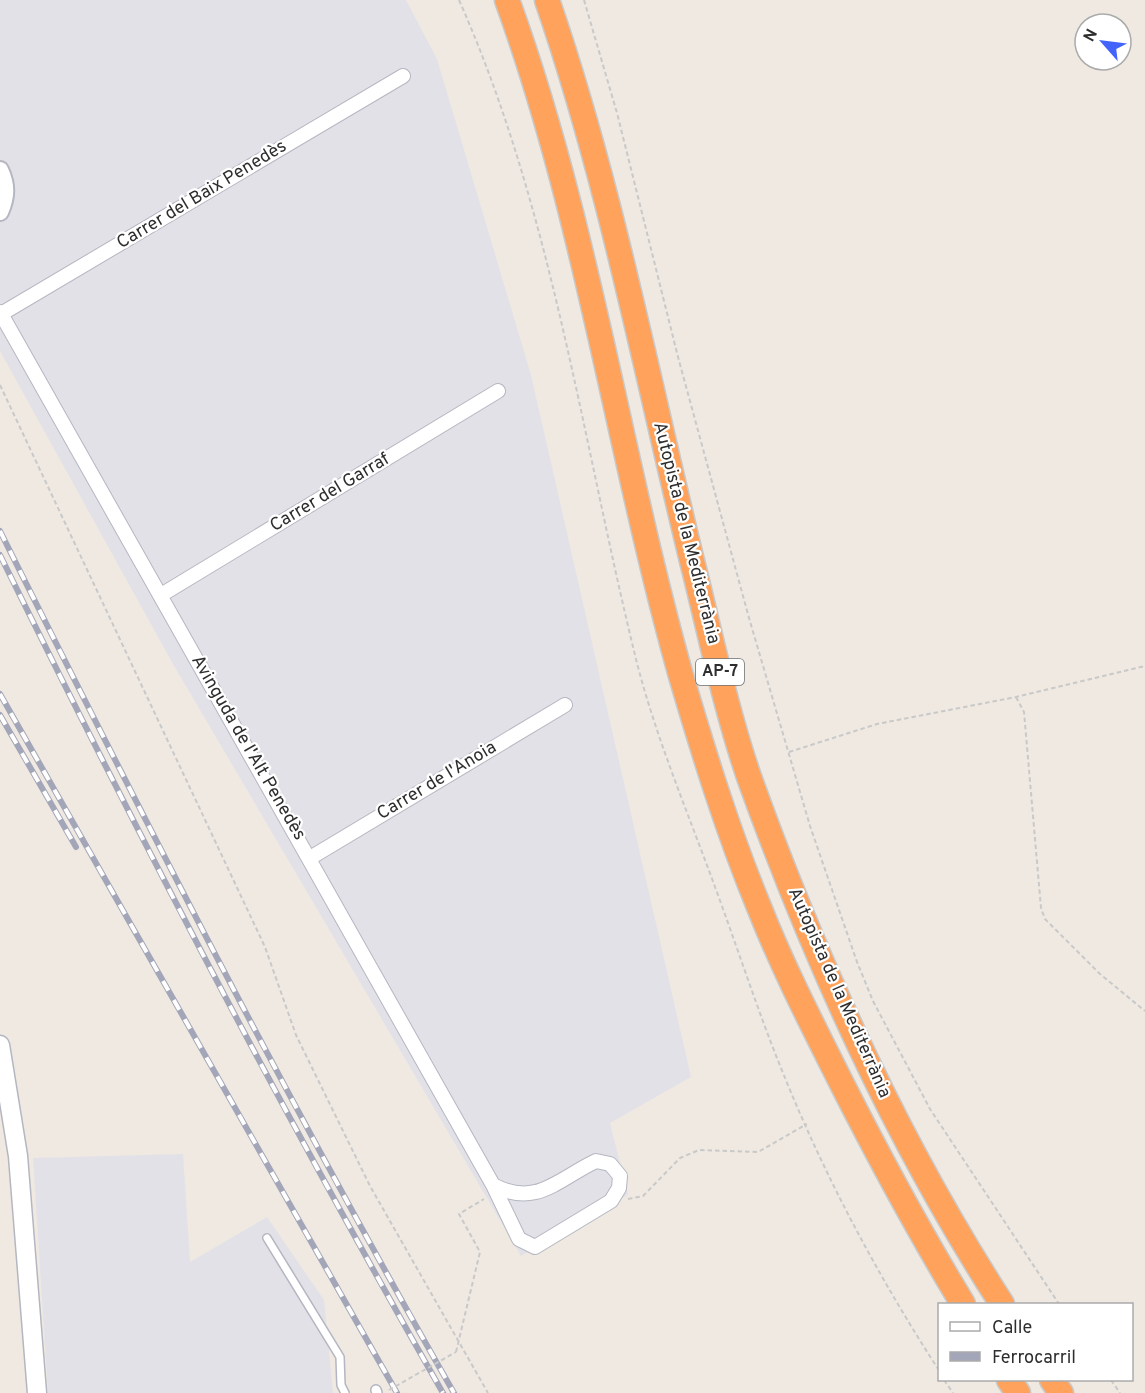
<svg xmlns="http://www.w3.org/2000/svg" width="1145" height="1393" font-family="Overpass,sans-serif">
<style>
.industrial{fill:#e3e1e8}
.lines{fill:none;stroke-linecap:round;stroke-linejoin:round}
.service-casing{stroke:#b4b7c1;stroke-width:10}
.pedestrian-casing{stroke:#b4b7c1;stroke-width:12}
.minor-casing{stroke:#b4b7c1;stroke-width:16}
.tertiary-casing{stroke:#b4b7c1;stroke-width:20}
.secondary-casing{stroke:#b4b7c1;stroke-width:21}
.motorway-casing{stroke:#c9c9c9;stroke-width:27}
.path{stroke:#c9c9c9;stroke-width:2;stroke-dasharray:4.5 3;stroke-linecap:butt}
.service{stroke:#fff;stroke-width:7}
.pedestrian{stroke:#fff;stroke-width:9}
.minor{stroke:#fff;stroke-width:14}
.tertiary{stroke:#fff;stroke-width:16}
.secondary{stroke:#fff;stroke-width:18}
.motorway{stroke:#ffa35c;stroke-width:24}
.rail-casing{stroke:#a3a6b8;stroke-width:6}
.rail{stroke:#fff;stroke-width:4;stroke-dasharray:11;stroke-linecap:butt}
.path-bridge{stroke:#c9c9c9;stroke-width:2;stroke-dasharray:4.5 3;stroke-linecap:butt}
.labels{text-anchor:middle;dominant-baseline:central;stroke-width:4.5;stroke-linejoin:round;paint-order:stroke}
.shield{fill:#fff;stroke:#6d6d6d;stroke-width:1.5}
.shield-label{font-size:16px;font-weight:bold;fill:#2e2e2e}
.street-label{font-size:18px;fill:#2e2e2e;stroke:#fff}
</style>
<rect width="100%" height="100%" fill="#efe9e1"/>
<!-- industrial -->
<path class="industrial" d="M0 0H406L437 59 531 375 691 1077 610 1123 628 1195 521 1256 173 664 0 351Z
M183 1154 190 1262 267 1217 324 1300 333 1393H48L33 1158Z"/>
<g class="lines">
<defs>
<path id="service" d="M267 1238 340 1357 341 1385 345 1393"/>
<path id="pedestrian" d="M376 1390 377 1393"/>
<path id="minor" d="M0 312 493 1185 519 1239 535 1247 611 1201 619 1188 620 1176 610 1164 596 1161C558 1179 536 1208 493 1185
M1 314 403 76
M161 595 498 391
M310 858 565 705"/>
<path id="tertiary" d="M0 170C7 185 7 196 0 212"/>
<path id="secondary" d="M0 1045 18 1156 37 1393"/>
<path id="motorway" d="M507 0C587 220 618 452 681 676 704 754 728 832 759 907 783 968 813 1026 842 1084 880 1159 920 1233 963 1304
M547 0C610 183 646 373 692 561 710 632 725 707 749 777 815 961 896 1140 1002 1304
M1009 1380 1018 1393
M1052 1380 1061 1393"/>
</defs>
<!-- service casing -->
<use href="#service" class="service-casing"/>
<!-- pedestrian casing -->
<use href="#pedestrian" class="pedestrian-casing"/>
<!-- minor casing -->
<use href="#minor" class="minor-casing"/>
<!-- tertiary casing -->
<use href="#tertiary" class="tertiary-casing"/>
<!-- secondary casing -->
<use href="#secondary" class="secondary-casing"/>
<!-- motorway casing -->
<use href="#motorway" class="motorway-casing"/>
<!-- path -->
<path class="path" d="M459 0C551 207 581 433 634 651 653 731 687 810 715 887 738 949 758 1012 783 1073 825 1177 879 1278 940 1372
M584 0 617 113 678 357 749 618 810 826 857 962 873 1001 930 1109 1059 1304
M0 385 265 947 296 1035 370 1186 488 1393
M1016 697 1024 712 1041 908 1045 919 1100 974 1145 1011
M789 752 877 724 1016 697 1145 666
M628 1199 643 1196 680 1158 699 1150 758 1152 807 1124
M456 1352 480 1252 459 1214 484 1199
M944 1380 953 1393
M1111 1380 1120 1393"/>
<!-- service -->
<use href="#service" class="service"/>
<!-- pedestrian -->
<use href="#pedestrian" class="pedestrian"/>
<!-- minor -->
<use href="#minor" class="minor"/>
<!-- tertiary -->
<use href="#tertiary" class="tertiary"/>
<!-- secondary -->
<use href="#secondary" class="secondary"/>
<!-- motorway -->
<use href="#motorway" class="motorway"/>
<defs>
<path id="rail" d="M0 531C145 822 293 1111 454 1393
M0 555C140 839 286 1119 443 1393
M0 694 397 1393
M0 715 76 847"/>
</defs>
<!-- rail casing -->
<use href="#rail" class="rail-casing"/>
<!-- rail -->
<use href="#rail" class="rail"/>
<!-- path-bridge -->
<path class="path-bridge" d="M389 1390 456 1352"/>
</g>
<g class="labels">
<!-- shield labels -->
<rect class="shield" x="696" y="659" width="48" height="26" rx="4.5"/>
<g class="shield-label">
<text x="720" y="672">AP-7</text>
</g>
<!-- street labels -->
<g class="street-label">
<text transform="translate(202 195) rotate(-31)">Carrer del Baix Penedès</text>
<text transform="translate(330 493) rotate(-31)">Carrer del Garraf</text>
<text transform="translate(686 533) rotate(76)">Autopista de la Mediterrània</text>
<text transform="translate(248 748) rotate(60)">Avinguda de l'Alt Penedès</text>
<text transform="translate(437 781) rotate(-31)">Carrer de l'Anoia</text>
<text transform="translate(839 993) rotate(66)">Autopista de la Mediterrània</text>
</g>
</g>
<!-- legend -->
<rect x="938" y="1303" width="195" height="78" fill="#ffffff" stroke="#ababab" stroke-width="1.5"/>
<rect x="950" y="1322" width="30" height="9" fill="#ffffff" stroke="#ababab" stroke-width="1.5"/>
<text x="992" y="1333" font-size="18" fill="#2e2e2e">Calle</text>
<rect x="950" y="1352" width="30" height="9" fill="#a3a6b8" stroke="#ababab" stroke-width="1.5"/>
<text x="992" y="1363" font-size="18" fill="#2e2e2e">Ferrocarril</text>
<!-- north arrow -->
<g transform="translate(1103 42) rotate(298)"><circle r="28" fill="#ffffff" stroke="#ababab" stroke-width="1.5"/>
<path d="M0-4.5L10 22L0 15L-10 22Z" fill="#4264fb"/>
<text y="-9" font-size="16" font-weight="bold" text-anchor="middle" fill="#2e2e2e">N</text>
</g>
</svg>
